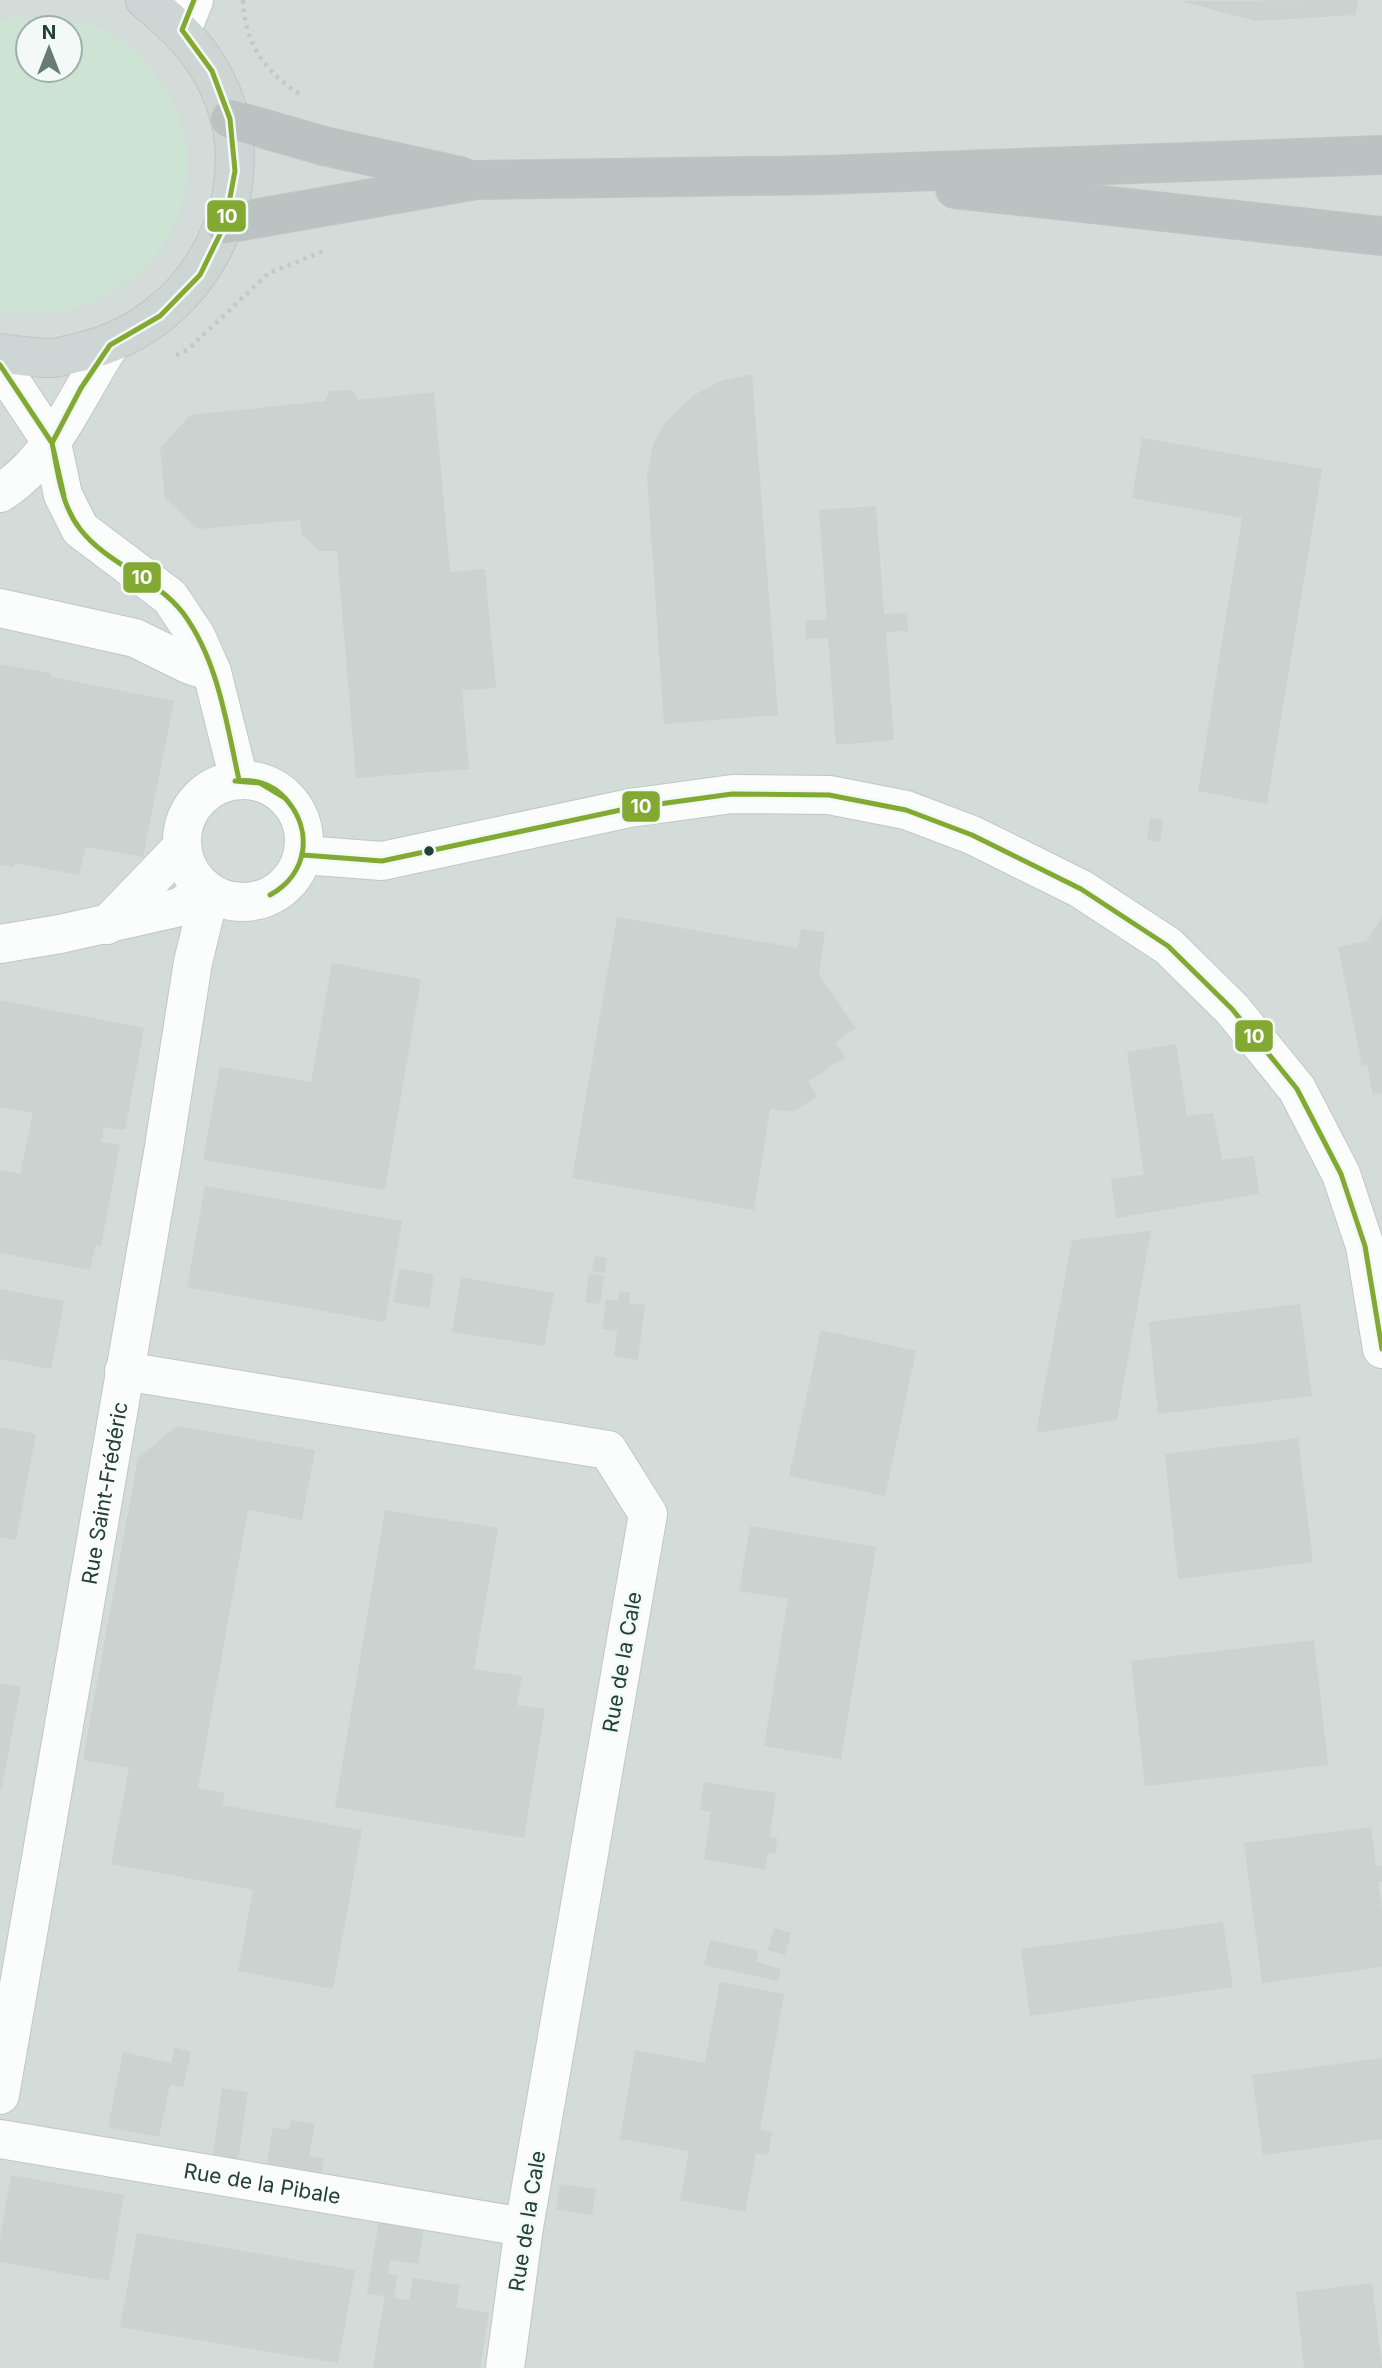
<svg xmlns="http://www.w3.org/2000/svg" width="1382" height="2368" font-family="Inter,sans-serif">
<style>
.built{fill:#d3dcd8;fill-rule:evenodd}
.green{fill:#cde4d4;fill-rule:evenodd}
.building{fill:#ccd2cf}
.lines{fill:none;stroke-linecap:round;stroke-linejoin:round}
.minor-casing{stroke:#c2c7c5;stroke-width:40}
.major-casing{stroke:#bcc7c3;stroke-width:40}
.highway-casing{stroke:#bcc7c3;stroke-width:40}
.path{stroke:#c2cac6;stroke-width:4.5;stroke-dasharray:3.5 5;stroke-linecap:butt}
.minor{stroke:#fbfcfc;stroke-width:38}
.major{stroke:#cdd6d4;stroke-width:38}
.highway{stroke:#bac3c1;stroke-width:38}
.bus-1-casing{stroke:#f3f9f6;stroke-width:10}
.bus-1{stroke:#82a932;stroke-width:5}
.bus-dot{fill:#214036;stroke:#f3f9f6;stroke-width:2.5}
.labels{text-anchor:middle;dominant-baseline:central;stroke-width:5;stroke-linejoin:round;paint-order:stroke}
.street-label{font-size:21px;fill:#214036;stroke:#f3f9f6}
.line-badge{stroke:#f3f9f6;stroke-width:2.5}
.badge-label{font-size:19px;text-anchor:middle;font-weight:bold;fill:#fff}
</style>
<rect width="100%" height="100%" fill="#e5eae8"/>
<!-- built -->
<path class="built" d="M0 0H1382V2368H0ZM28 28H70V70H28Z"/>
<!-- green -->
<path class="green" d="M12 17C46 17 74 18 106 31 128 41 147 62 160 81 221 169 174 281 74 308 52 314 21 317 0 309V22ZM28 28H70V70H28Z"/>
<!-- building -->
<path class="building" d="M1358 0 1355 15 1256 21 1181 1Z
M752 374 778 715 664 724 647 475 653 445 665 422 694 395 721 381Z
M352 390 358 400 434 392 450 572 485 569 496 688 462 690 469 769 356 778 337 551H319L302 535 300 520 198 529 165 498 160 448 190 415 325 401 330 391Z
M1142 438 1322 469 1267 804 1198 791 1242 518 1132 498Z
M876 506 884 614 907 613 908 631 886 632 894 740 836 745 828 638 806 639 805 621 827 619 819 510Z
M0 664 51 673V677L174 701 143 857 86 847 79 875 15 863 14 867 0 865Z
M1150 818 1163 820 1160 842 1147 840Z
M1382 916V1093L1373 1095 1367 1064 1362 1066 1338 947 1367 941Z
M617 917 798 948 801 929 825 932 819 975 856 1028 835 1043 845 1057 808 1082 817 1096 793 1112 770 1109 754 1210 572 1178Z
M332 963 421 979 385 1190 203 1160 220 1067 311 1082Z
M0 1000 144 1028 125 1130 104 1127 101 1142 120 1145 101 1246 96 1244 90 1270 0 1253V1170L20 1174 33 1113 0 1107Z
M1176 1044 1187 1116 1213 1113 1222 1160 1254 1156 1259 1194 1116 1218 1111 1179 1144 1175 1127 1052Z
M205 1186 402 1221 385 1322 187 1287Z
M1151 1231 1117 1420 1036 1433 1072 1240Z
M595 1256 607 1258 604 1273 592 1271Z
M400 1268 434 1275 429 1308 393 1302Z
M589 1273 604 1276 600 1304 585 1302Z
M461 1277 554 1293 544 1346 452 1332Z
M0 1289 64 1301 51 1369 0 1359Z
M619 1291 630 1293 629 1304 645 1305 638 1360 614 1356 617 1331 602 1329 606 1300 618 1301Z
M1300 1304 1312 1396 1158 1414 1149 1322Z
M821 1330 916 1351 885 1496 789 1476Z
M177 1426 315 1450 302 1520 248 1510 198 1788 225 1793 222 1805 362 1830 333 1989 238 1971 253 1890 111 1864 129 1768 83 1760 138 1458Z
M0 1427 36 1434 16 1540 0 1537Z
M1298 1438 1313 1562 1178 1579 1165 1454Z
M385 1510 498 1528 474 1669 522 1676 517 1705 545 1709 524 1838 335 1807Z
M750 1526 876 1547 841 1759 764 1746 788 1599 739 1591Z
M1314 1640 1328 1765 1145 1786 1131 1661Z
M0 1683 21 1687 1 1791 0 1790Z
M704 1782 776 1793 770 1837H777L776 1854 768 1853 765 1870 704 1859 711 1812 700 1810Z
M1371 1827 1376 1866H1382V1882H1378L1382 1910V1967L1262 1983 1244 1843Z
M1223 1922 1233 1987 1030 2016 1021 1949Z
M774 1928 791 1933 785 1955 768 1950Z
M710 1940 758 1951 756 1962 781 1969 778 1981 704 1965Z
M720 1982 784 1994 760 2129 772 2132 768 2155 756 2153 745 2212 680 2200 689 2151 620 2139 635 2050 705 2063Z
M175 2047 191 2052 183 2087 170 2084 159 2137 108 2127 123 2052 171 2063Z
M1382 2058V2139L1263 2155 1252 2075Z
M222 2088 248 2092 238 2160 213 2156Z
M291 2120 315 2124 309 2156 324 2159 320 2181 247 2162 267 2164 273 2127 289 2130Z
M11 2175 124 2195 109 2281 0 2262V2239Z
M560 2184 596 2189 592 2215 556 2209Z
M379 2220 424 2228 418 2264 390 2260 388 2274 397 2275 394 2298 409 2300 413 2278 460 2285 456 2307 489 2313 480 2368H373L385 2296 367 2294Z
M137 2233 355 2270 338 2363 120 2327Z
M1372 2283 1382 2368H1304L1296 2292Z"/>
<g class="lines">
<defs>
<g id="minor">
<path d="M182 30 194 0"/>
<path d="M0 365 52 443 63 495 80 529 170 597 196 636 212 672 239 780"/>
<path d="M0 493C53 460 77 395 110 345"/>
<path d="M0 608 135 638 190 665 212 672"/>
<circle cx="243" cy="841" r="61"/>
<path d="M303 855 382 861 630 808 732 794 829 795 906 810 972 835 1081 889 1168 946 1232 1009 1297 1089 1341 1174 1365 1246 1382 1349"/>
<path d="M107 925 181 848"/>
<path d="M0 944 60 934 180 907 205 890"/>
<path d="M124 1371 608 1450 648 1514 524 2227 505 2368"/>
<path id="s1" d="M0 2095 163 1153 193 962 210 893"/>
<path id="s2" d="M0 2139 524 2227"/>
</g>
<path id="major" d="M0 353C17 355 36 359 53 358 63 357 74 353 84 351 185 327 254 221 230 119 217 66 185 32 145 0"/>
<path id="highway" d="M230 119 324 146 460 176
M955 189 1382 236
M225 224 476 180 824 175 1382 155"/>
</defs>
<!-- minor casing -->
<use href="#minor" class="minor-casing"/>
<!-- major casing -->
<use href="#major" class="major-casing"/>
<!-- highway casing -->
<use href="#highway" class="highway-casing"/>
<!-- path -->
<path class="path" d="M243 0C244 41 265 73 300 94
M176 355 187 350 269 273 324 251 323 248"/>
<!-- minor -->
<use href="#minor" class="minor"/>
<!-- major -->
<use href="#major" class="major"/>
<!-- highway -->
<use href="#highway" class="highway"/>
<defs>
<path id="bus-1" d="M194 0 182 30 212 71 230 119 235 171 225 224 200 275 160 316 110 345 81 388 52 443C58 472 61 505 80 529 108 565 155 577 183 613 218 660 227 725 239 780
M0 365 52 443 64 496
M235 781 260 783 285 798
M235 781C255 779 271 783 285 798
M303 855 382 861 630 808 732 794 829 795 906 810 972 835 1081 889 1168 946 1232 1009 1297 1089 1341 1174 1365 1246 1382 1349
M270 895C308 874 314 830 285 798"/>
</defs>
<!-- bus-1 casing -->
<use href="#bus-1" class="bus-1-casing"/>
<!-- bus-1 -->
<use href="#bus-1" class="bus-1"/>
</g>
<!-- markers -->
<circle class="bus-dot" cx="429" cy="851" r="6"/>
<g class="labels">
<!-- street labels -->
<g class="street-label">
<text stroke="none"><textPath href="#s1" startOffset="611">Rue Saint-Frédéric</textPath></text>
<text transform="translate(622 1662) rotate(-80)">Rue de la Cale</text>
<text stroke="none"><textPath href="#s2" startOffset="266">Rue de la Pibale</textPath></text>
<text transform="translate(527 2221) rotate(-81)">Rue de la Cale</text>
</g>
</g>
<g class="line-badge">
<rect x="206" y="199" width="41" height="34" rx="7" fill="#82a932"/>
<rect x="122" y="561" width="40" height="33" rx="7" fill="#82a932"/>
<rect x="621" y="790" width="40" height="33" rx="7" fill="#82a932"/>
<rect x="1234" y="1019" width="40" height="34" rx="7" fill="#82a932"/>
</g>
<g class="badge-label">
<text x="227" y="223">10</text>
<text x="142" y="584">10</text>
<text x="641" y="813">10</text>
<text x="1254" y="1043">10</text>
</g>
<!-- north arrow -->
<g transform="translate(49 49)"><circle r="33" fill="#f3f9f6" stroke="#9fafa9" stroke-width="2"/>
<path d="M0-5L12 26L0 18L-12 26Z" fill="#667c74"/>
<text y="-10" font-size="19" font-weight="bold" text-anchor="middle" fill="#214036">N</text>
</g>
</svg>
